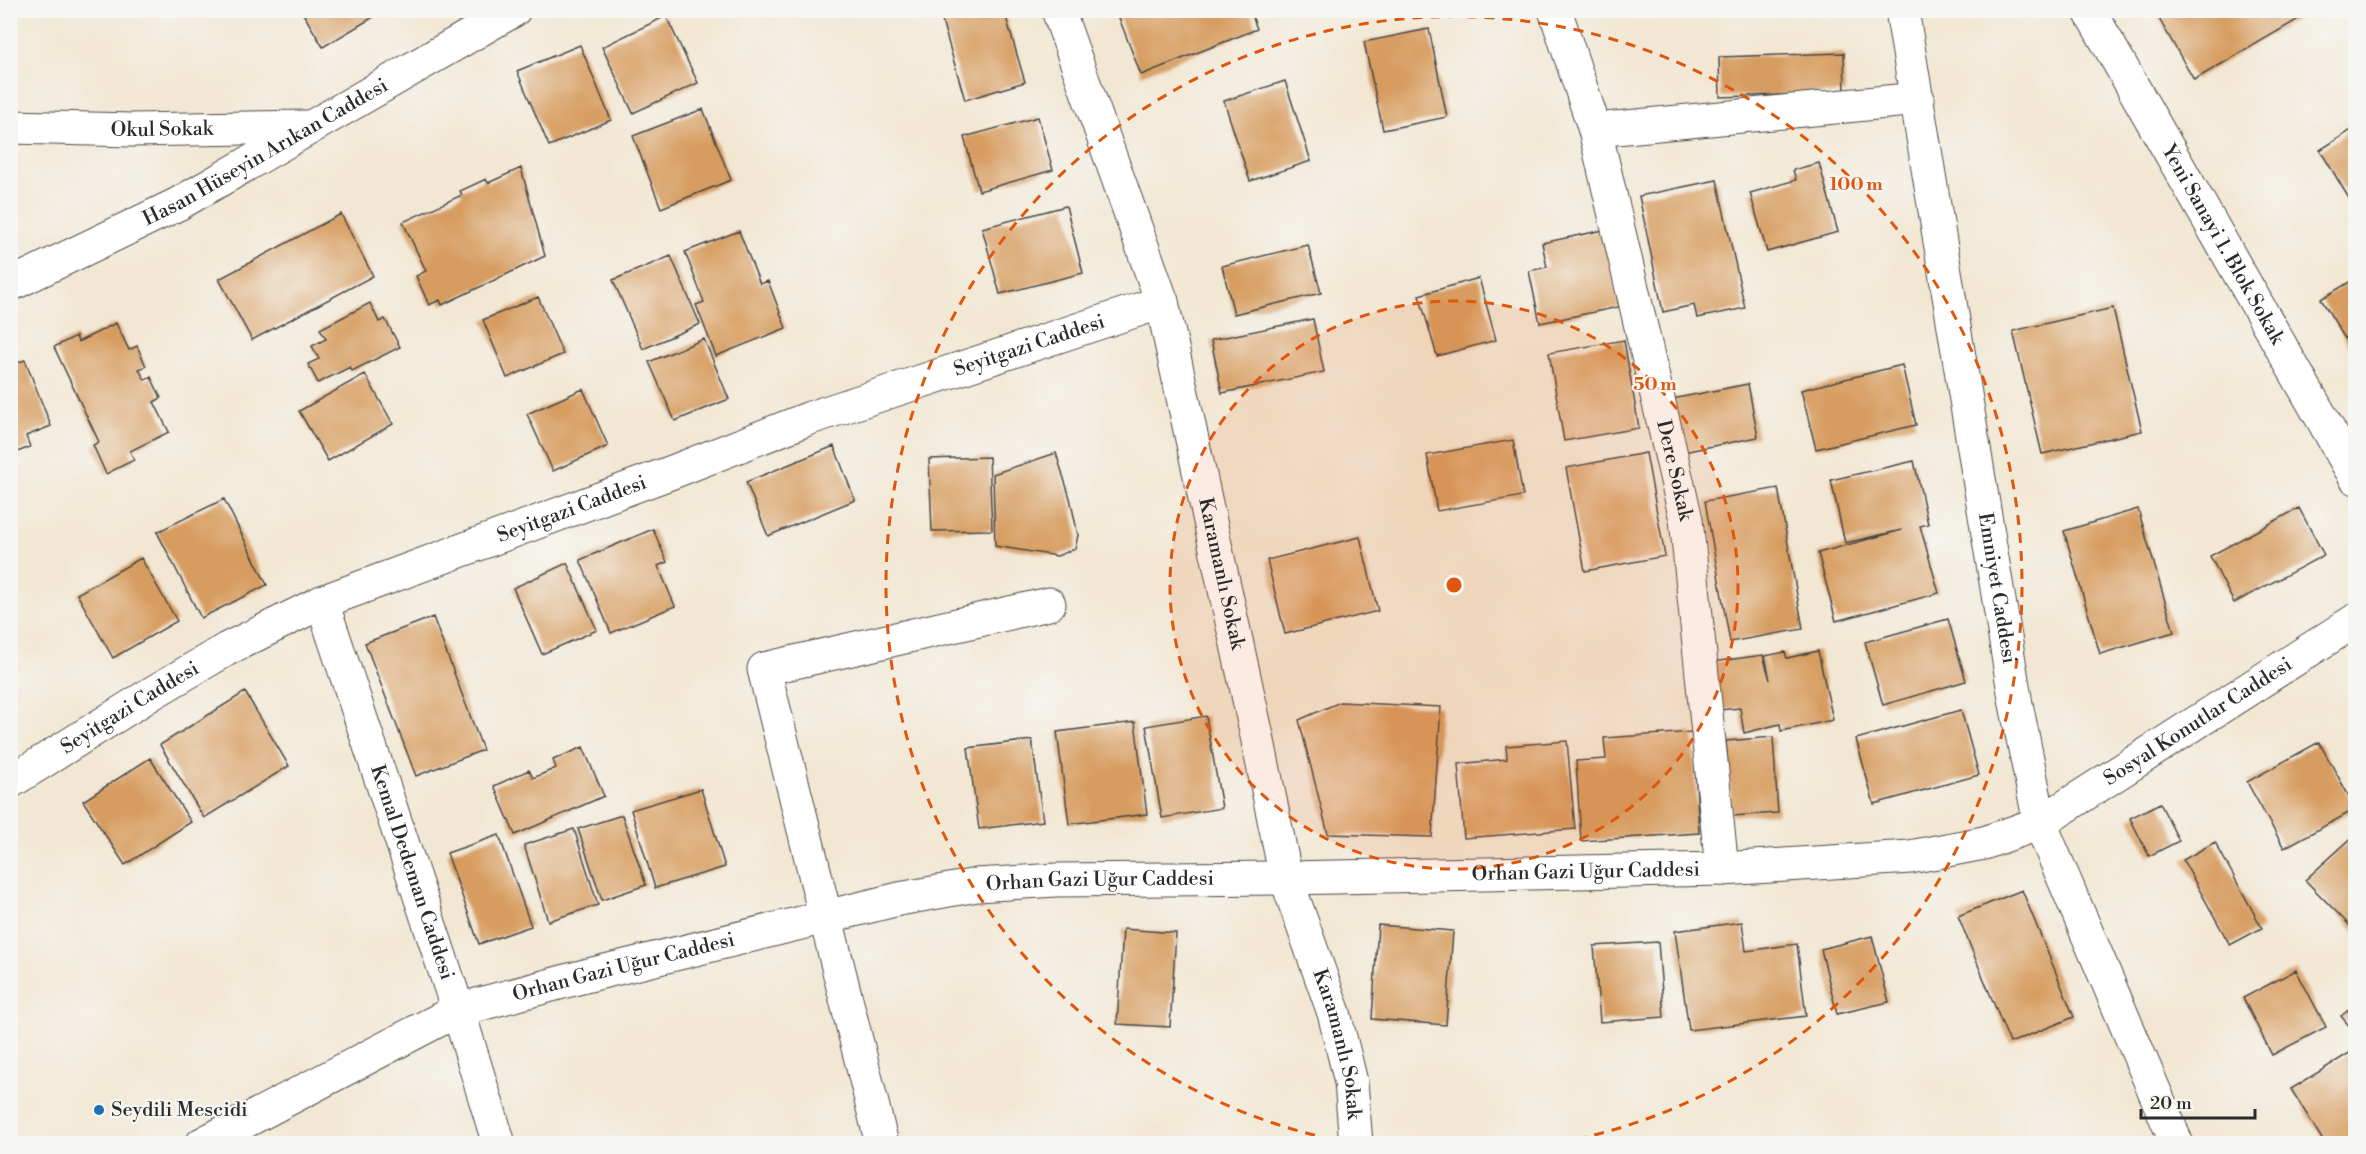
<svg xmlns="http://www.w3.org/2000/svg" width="2366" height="1154" font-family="'Libre Bodoni',serif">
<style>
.building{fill:#d79d60}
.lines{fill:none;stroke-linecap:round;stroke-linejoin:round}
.minor-casing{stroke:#494744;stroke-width:35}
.minor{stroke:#fff;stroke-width:33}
.ring{fill:none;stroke:#df570e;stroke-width:3;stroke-dasharray:10 8}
.poi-dot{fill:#1f6fb2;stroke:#f6f6f2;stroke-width:2}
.labels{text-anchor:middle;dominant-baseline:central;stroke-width:4.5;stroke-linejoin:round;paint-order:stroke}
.street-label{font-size:20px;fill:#2b2b2b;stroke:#f6f6f2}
.poi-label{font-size:20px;fill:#2b2b2b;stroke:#f6f6f2;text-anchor:start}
.centre{fill:#df570e;stroke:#f6f6f2;stroke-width:3}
.ring-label{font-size:18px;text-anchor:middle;font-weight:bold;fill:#df570e;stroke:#f6f6f2;stroke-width:4.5;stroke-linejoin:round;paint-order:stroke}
</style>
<rect width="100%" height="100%" fill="#f6f6f2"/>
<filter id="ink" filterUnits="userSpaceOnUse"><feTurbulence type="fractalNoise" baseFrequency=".0167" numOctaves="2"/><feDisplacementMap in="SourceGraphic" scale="12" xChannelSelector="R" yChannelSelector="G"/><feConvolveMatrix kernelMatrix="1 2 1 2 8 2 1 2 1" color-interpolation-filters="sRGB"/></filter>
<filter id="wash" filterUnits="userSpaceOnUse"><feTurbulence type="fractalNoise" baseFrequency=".008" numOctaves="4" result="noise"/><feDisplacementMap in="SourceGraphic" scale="24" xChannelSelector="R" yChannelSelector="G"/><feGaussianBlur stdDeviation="1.35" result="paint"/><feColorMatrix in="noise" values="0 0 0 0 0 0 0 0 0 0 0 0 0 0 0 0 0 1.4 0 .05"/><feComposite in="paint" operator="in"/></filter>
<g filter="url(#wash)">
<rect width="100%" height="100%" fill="#f2e7d3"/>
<g id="blocks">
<!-- building -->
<path class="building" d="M301 10H381L382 12 323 47Z
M939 10H1004L1025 82 965 100Z
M1116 10H1250L1257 29 1141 75Z
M2154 10H2314L2194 80Z
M666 16 698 83 633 113 602 47Z
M1429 29 1447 117 1383 130 1364 42Z
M580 45 611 120 549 146 517 71Z
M1844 53 1845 93 1720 97 1719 57Z
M1285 81 1311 161 1250 181 1224 101Z
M703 109 731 180 661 208 633 136Z
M1038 117 1053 170 979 191 964 137Z
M2356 127V210L2320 150Z
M1819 163 1838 232 1767 252 1750 193 1796 180 1793 170Z
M521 168 545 256 442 305 440 300 429 305 416 276 426 271 403 222 462 195 460 191 486 179 488 183Z
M1717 180 1745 308 1697 318 1694 305 1663 312 1639 196Z
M1066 206 1083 273 1000 294 982 228Z
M341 214 373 276 252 340 219 279Z
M1604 230 1619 307 1540 323 1529 271 1547 267 1542 243Z
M739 231 760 284 768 281 786 328 716 356 696 305 704 302 685 252Z
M1308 245 1321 293 1234 314 1222 266Z
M671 256 700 324 643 349 613 280Z
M1479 278 1496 340 1437 356 1419 295Z
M2356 278V357L2321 299Z
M538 297 563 354 507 378 483 320Z
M370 303 379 322 385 319 400 347 352 371 350 367 318 383 308 364 319 359 312 346 326 339 320 329Z
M2113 308 2142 431 2042 454 2013 331Z
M1313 319 1324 372 1222 393 1211 340Z
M116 323 129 350 137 346 146 366 139 369 145 380 151 377 161 398 154 402 169 432 130 451 134 460 106 474 93 445 99 442 54 347 76 336 78 342Z
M704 339 729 399 675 421 649 362Z
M1624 340 1639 428 1564 441 1549 353Z
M25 360 51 426 26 436 30 447 10 455V365Z
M1902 365 1916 425 1816 449 1801 390Z
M365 374 393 424 328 461 299 411Z
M1748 384 1758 437 1678 453 1667 400Z
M583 389 608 446 553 471 527 414Z
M1513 440 1523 496 1437 511 1427 455Z
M834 446 855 500 768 536 746 482Z
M1056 453 1070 498 1078 535 1075 549 1057 556 995 546 993 474Z
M1646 453 1665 556 1585 571 1566 468Z
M989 457 992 530 932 531 929 459Z
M1914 461 1928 524 1920 526 1939 593 1836 621 1818 553 1902 530 1845 543 1831 480Z
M1778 488 1803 629 1730 642 1705 501Z
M224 499 267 585 201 618 157 532Z
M2299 508 2324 555 2234 603 2210 556Z
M2138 509 2174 632 2100 654 2064 531Z
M653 529 667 562 658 566 675 606 611 633 580 560Z
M1360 537 1378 611 1285 634 1267 560Z
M141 558 177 621 113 658 77 594Z
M567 563 597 630 542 654 513 588Z
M433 617 483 750 416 776 365 643Z
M1948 619 1966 681 1883 705 1865 642Z
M1818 651 1833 720 1781 731 1780 724 1744 733 1740 708 1719 710 1712 662 1763 655 1770 680 1765 656 1785 652 1787 658Z
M245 692 289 766 204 818 160 745Z
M1340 702 1441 707 1432 837 1328 834 1299 720Z
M1961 710 1979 775 1874 804 1856 739Z
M1206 716 1222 808 1162 818 1146 726Z
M1135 722 1147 814 1069 824 1057 732Z
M1693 732 1699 833 1581 841 1576 761 1606 759 1604 738Z
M1773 737 1778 813 1732 816 1726 741Z
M1032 740 1043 821 979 829 968 748Z
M1567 741 1575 829 1464 838 1458 764 1507 759 1506 746Z
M2319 742 2356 809 2284 848 2247 782Z
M583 747 604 796 515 835 494 786 529 770 533 778 556 768 553 760Z
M150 758 191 822 125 865 83 801Z
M701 789 725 867 655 888 631 810Z
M2160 803 2179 841 2149 856 2130 818Z
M622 815 646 885 602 900 578 829Z
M574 829 598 905 548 921 524 845Z
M2356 834V932L2305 880Z
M499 835 531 926 479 944 447 853Z
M2215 842 2262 928 2230 945 2183 860Z
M2022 890 2074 1017 2010 1043 1958 916Z
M1742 922 1746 951 1797 944 1806 1016 1689 1030 1675 931Z
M1378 925 1453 931 1446 1025 1372 1019Z
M1123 929 1176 933 1170 1027 1117 1024Z
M1872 936 1889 1002 1837 1014 1821 949Z
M1658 942 1664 1017 1600 1022 1594 946Z
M2296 970 2326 1027 2272 1055 2243 998Z
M2356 1004V1034L2341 1016Z
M2351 1052 2356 1059V1142L2325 1144 2291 1089Z"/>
</g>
</g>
<g filter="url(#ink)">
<use href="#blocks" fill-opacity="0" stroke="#494744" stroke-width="1.5"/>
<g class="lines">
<defs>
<g id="minor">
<path id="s1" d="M1058 10 1162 302 1257 736 1286 878 1334 1013 1351 1082 1356 1144"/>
<path id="s2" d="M1555 10 1595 130 1686 519 1722 869"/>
<path id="s3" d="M1902 10 2016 704 2040 823 2177 1144"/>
<path id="s4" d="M2089 10 2356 478"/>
<path id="s5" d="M10 127 132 130 309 127"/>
<path d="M1595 130 1918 99"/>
<path id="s6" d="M10 285 178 204 514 10"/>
<path id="s7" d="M322 602 458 1010 499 1144"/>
<path id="s8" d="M10 782 154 692 227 649 322 602 675 471 810 418 1162 302"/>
<path id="s9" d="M202 1144 458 1010 585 976 899 899 977 885 1056 880 1286 878 1722 869 1910 857 1984 843 2040 823 2356 620"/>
<path d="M882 1144 764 669 1049 604"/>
</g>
</defs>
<!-- minor casing -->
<use href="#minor" class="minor-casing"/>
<!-- minor -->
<use href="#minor" class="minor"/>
</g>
</g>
<!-- distance rings -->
<circle cx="1454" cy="585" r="284" fill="#df570e" fill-opacity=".12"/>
<g class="ring">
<circle cx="1454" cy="585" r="284"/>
<path d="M1350 1143A568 568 0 1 1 1558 1143"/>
</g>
<!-- markers -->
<circle class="poi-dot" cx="99" cy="1110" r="6"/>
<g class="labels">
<!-- street labels -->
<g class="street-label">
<text stroke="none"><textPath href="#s5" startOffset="152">Okul Sokak</textPath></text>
<text stroke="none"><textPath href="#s6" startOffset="288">Hasan Hüseyin Arıkan Caddesi</textPath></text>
<text stroke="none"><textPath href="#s4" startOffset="270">Yeni Sanayi 1. Blok Sokak</textPath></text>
<text stroke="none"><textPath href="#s8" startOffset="1113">Seyitgazi Caddesi</textPath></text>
<text stroke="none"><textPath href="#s2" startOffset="476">Dere Sokak</textPath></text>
<text stroke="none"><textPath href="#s8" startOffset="627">Seyitgazi Caddesi</textPath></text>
<text stroke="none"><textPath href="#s1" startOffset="588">Karamanlı Sokak</textPath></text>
<text stroke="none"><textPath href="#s3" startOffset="586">Emniyet Caddesi</textPath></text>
<text stroke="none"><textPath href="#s8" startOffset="141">Seyitgazi Caddesi</textPath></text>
<text stroke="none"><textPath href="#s9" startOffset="2079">Sosyal Konutlar Caddesi</textPath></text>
<text stroke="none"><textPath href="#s7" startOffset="285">Kemal Dedeman Caddesi</textPath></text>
<text stroke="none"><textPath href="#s9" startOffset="1432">Orhan Gazi Uğur Caddesi</textPath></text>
<text stroke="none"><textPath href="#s9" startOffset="946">Orhan Gazi Uğur Caddesi</textPath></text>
<text stroke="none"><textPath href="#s9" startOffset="460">Orhan Gazi Uğur Caddesi</textPath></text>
<text stroke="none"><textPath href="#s1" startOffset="1074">Karamanlı Sokak</textPath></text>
</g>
<!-- poi labels -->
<g class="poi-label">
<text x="111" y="1110">Seydili Mescidi</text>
</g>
</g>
<circle cx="1454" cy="585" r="9" class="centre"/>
<g class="ring-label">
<text x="1856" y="190">100 m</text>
<text x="1655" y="390">50 m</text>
</g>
<!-- margin -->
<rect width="2366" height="1154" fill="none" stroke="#f6f6f2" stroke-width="36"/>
<!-- scale -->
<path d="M2141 1109v9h114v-9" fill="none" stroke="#2b2b2b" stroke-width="3"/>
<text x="2150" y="1109" font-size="18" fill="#2b2b2b" stroke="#f6f6f2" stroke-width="4.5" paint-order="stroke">20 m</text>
</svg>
